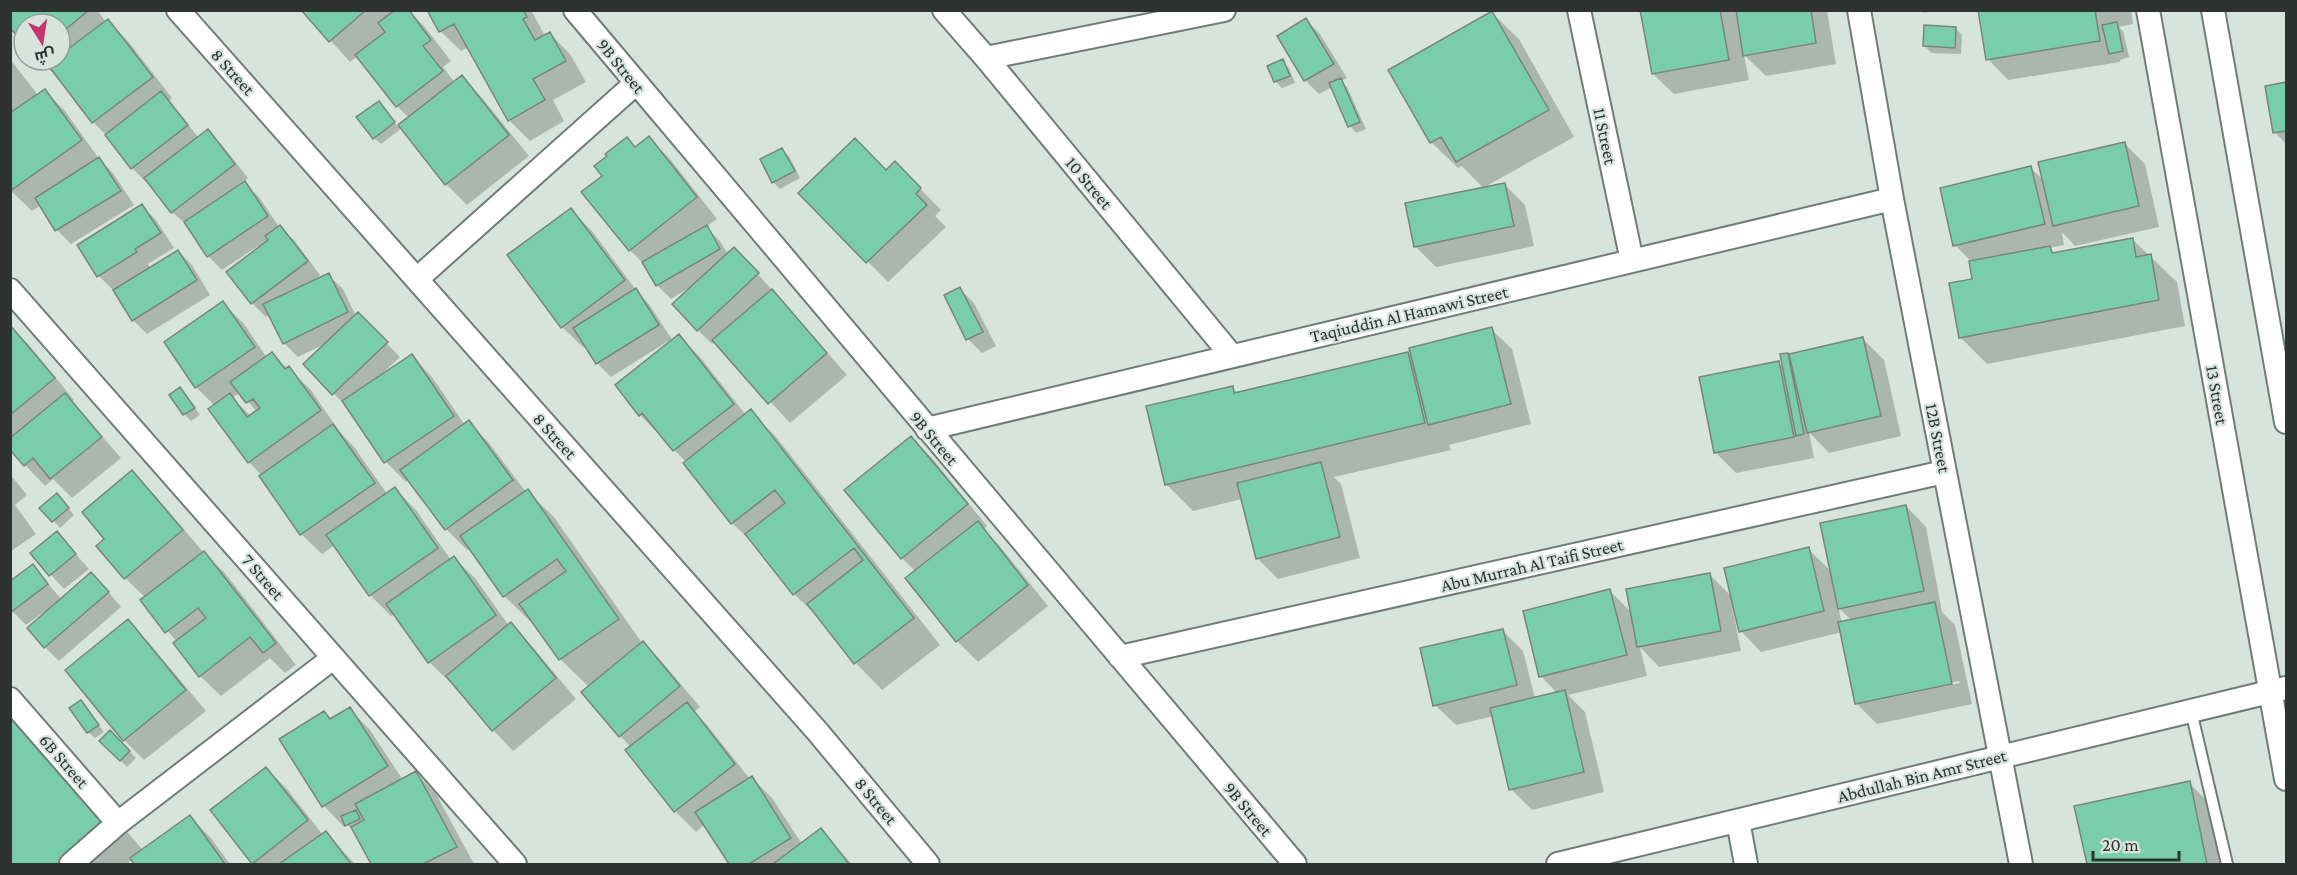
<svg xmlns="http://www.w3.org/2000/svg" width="2297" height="875" font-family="'Crimson Pro',Cairo,serif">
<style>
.shadow{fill:#0003;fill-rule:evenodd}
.building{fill:#7acdac;stroke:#79847f;stroke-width:1.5}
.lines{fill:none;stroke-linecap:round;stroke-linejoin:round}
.service-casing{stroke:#717c77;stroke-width:14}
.minor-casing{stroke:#717c77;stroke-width:26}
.service{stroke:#fff;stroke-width:10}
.minor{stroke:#fff;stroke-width:22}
.labels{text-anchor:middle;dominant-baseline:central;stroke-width:4.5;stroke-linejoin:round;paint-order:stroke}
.street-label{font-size:18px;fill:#2e3331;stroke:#d7e4de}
</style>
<rect width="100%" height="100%" fill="#d7e4de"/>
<!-- shadow -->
<path class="shadow" d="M10 10H97L106 22 108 21 128 41 172 98 169 101 199 138 208 131 222 145 248 178 243 182 259 197 279 227 294 240 320 275 316 280 328 275 343 289 356 316 358 314 400 357 383 373 385 374 412 356 432 377 465 425 469 422 489 443 526 492 527 491 554 517 642 643 663 663 700 707 694 712 707 725 750 779 752 778 772 798 802 844 821 830 852 864H731L705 824 696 832 675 811 627 751 631 747 620 736 589 687 560 659 533 621 531 622 504 596 470 547 467 550 446 529 410 480 406 482 386 462 347 407 305 364 327 343 298 357 284 343 270 314 266 317 252 303 260 248 258 246 222 270 208 256 187 225 172 212 148 180 146 182 132 168 108 137 93 122 57 74 55 75 40 60H60V24H24V42L10 29Z
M303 10H408L424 26 451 61 443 67 455 83 462 77 482 98 529 156 467 205 446 184 402 128 381 144 374 138 385 109 398 127 409 118 397 106 358 56 350 62Z
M429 10H531L545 36 550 34 570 54 586 82 553 100 564 121 530 141 509 120 469 47 461 51 440 31Z
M1641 10H1827L1836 64 1766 76 1744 55 1749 80 1674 94 1653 74Z
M1921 10H1935L1924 13Z
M1979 10H2131L2133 24 2119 27 2123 31 2129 57 2120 60V62L2008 80 1988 59Z
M1492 13 1519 39 1574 137 1483 188 1462 166 1458 168 1431 142Z
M1306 20 1320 34 1347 78 1341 81 1347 87 1366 129 1356 133 1350 126 1332 87 1319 94 1305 80Z
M1955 28 1962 35 1961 54 1931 53 1925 46Z
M10 59 38 95 45 91 65 111 100 160 113 173 134 205 71 244 57 230 41 205 32 211 10 190Z
M1282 61 1289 68 1295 83 1282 88 1276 82 1269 67Z
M2286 84V144L2275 132 2267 87Z
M649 138 670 159 717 219 706 227 720 241 728 254 748 263 847 375 790 423 715 341 712 344 698 330 689 288 671 299 657 285 647 267 630 250 604 176 627 139 636 148Z
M2124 143 2145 164 2159 227 2075 246 2062 232 2064 245 2050 248 2056 254 2132 239 2177 282 2185 326 1987 364 1961 338 1974 280 1971 261 1955 245 2031 168 2045 182Z
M782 150 789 156 800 178 780 189 773 182Z
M895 163 941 210 935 216 946 227 888 282 800 193 886 172Z
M1504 184 1525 205 1534 246 1436 267 1415 246Z
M142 206 156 220 174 248 148 264 151 268 178 251 192 265 210 295 147 334 133 320 114 289 113 290 99 276 79 245Z
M571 210 592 231 639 294 649 304 673 341 679 336 700 357 746 415 751 411 777 438 940 645 882 690 856 663 821 620 794 594 759 549 732 523 686 462 640 415 672 342 670 340 611 377 597 363 585 345 583 347 562 327Z
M960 289 974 303 996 346 982 353 968 339 946 296Z
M223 303 244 324 267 358 272 354 310 389 340 432 354 447 388 495 395 489 416 510 451 560 454 558 475 578 509 626 510 624 531 645 576 699 513 751 493 730 452 681 450 682 429 662 395 613 391 616 370 595 335 545 322 554 301 534 262 476 249 462 210 409 215 406 196 387ZM240 392 257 412 251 416 232 398Z
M10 327 29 345 74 400 72 402 121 458 72 498 53 479 45 486 10 449Z
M1491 329 1512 349 1531 424 1449 445 1451 450 1334 477 1341 484 1360 558 1278 579 1257 558 1242 499 1193 511 1166 484 1232 387 1239 394 1408 353 1413 359Z
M1863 339 1884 360 1901 436 1829 453 1809 432 1814 458 1736 473 1716 453 1779 363 1785 369 1788 354 1789 356Z
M180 389 200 415 191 421 184 414Z
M911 438 932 458 987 526 983 529 998 544 1048 606 978 662 957 641 916 572 902 558Z
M132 472 153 493 204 553 225 573 296 665 285 673 270 658 221 696 200 676 177 642 142 601 146 598 125 578 106 539Z
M10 474 27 495 15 505 36 534 10 552Z
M63 502 74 515 60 528 42 508Z
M1906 506 1926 527 1942 612 1955 625 1972 704 1877 724 1856 703 1842 632 1761 652 1741 631 1736 610 1733 611 1741 651 1659 667 1640 647 1647 676 1568 695 1585 712 1604 792 1532 810 1511 789 1494 716 1456 725 1435 705 1502 630 1523 651 1535 698 1557 693 1541 676 1610 591 1632 613 1709 574 1733 598 1808 549 1832 572ZM1838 607 1852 621 1842 623ZM1959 681 1960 683 1870 702V699Z
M57 533 89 569 64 589 32 554Z
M33 566 62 600 105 588 121 607 59 661 45 647 49 611 48 609 26 625 10 609V583Z
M128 621 148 642 206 711 144 760 124 740Z
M10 697 143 850 190 817 210 837 230 864H136L133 859 127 864H10Z
M81 702 104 732 95 738 88 732Z
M350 709 370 730 403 780 416 773 436 794 474 864H373L355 831 347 825 344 827 324 806 281 740 324 712 332 720Z
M110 732 136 758 127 767 101 741Z
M266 768 287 789 323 835 326 833 355 864H255L253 862Z
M2189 783 2216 810 2227 864H2089L2076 807Z"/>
<!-- building -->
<path class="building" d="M10 10H89L60 34V24H24V44L12 30 10 31Z
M301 10H366L329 42Z
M395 10H409L431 40 423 46 443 71 396 107 355 55 385 32 378 23Z
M427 10H523L527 17 523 19 535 40 550 32 566 61 533 79 545 100 508 121 454 24 439 32Z
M1640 10H1720L1729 60 1652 74Z
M1736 10H1811L1816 43 1743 56Z
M1978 10H2095L2100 41 1986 60Z
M1492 11 1549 110 1456 162 1441 137 1430 143 1388 70Z
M1306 18 1334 64 1304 81 1277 36Z
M108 19 153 77 92 123 48 65 54 60H60V55Z
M2117 22 2123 51 2109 54 2102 25Z
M1924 25 1956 27 1955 48 1923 46Z
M1283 59 1290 76 1274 82 1267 66Z
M462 75 509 135 445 185 398 125Z
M1341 78 1360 122 1348 127 1329 83Z
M2286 82V131L2273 133 2265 86Z
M45 89 82 140 10 191V113Z
M161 91 188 125 131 169 105 135Z
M379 101 395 122 373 139 356 117Z
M208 129 235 164 171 213 144 178Z
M649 136 697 197 629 251 581 192 602 176 594 166 607 156 605 154 627 137 635 147Z
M855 138 886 170 895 161 921 188 916 194 927 205 866 263 798 193Z
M2125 142 2139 206 2053 226 2038 162Z
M782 148 795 171 772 183 760 159Z
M99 157 121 191 55 231 35 198Z
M2031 166 2045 224 1953 246 1940 188Z
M245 181 268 216 207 257 184 222Z
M1505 183 1514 226 1414 247 1405 203Z
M142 204 161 233 135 249 137 252 97 277 77 245Z
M571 208 625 280 561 328 507 255Z
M280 225 308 261 251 304 226 272 268 240 265 236Z
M707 225 720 249 656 286 642 262Z
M2133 238 2136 257 2151 254 2159 300 1959 338 1949 283 1972 279 1969 261 2050 246 2052 253Z
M734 247 759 273 697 331 672 304Z
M178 250 197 280 132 321 113 290Z
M329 273 348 312 283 344 263 304Z
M960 287 983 332 966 340 944 295Z
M636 288 659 325 596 364 573 328Z
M772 289 827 353 768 404 712 340Z
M223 301 255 347 195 388 164 342Z
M358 312 388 342 332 395 303 364Z
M10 325 55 378 10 415Z
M1492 327 1511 404 1428 425 1409 348Z
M679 334 734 404 673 451 642 413 639 416 615 385Z
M1863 337 1881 416 1807 433 1789 354Z
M272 352 285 369 289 366 321 410 248 463 208 409 230 393 247 417 260 408 253 399 246 403 230 382Z
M1408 352 1425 423 1165 485 1146 406 1233 386 1234 393Z
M1788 353 1804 434 1796 436 1780 354Z
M412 354 454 416 384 463 342 401Z
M1779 361 1794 437 1714 453 1699 377Z
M180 387 195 408 183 415 169 395Z
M65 393 102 437 50 479 33 458 24 466 10 450V438Z
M751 409 914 618 854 664 807 604 863 560 854 548 793 595 745 534 785 503 775 490 731 524 683 463Z
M469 420 513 480 445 530 400 470Z
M333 424 375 483 300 535 259 476Z
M911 436 968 504 901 559 844 490Z
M1321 462 1340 537 1256 559 1237 483Z
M132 470 183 530 124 579 96 546 104 539 82 512Z
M395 487 438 548 369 596 326 535Z
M528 489 619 619 559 660 519 604 566 571 557 559 503 597 460 536Z
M57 493 69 508 52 522 39 508Z
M1906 505 1924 591 1838 609 1820 523Z
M978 521 1028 585 956 642 905 578Z
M57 531 76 554 49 576 30 553Z
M1809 547 1824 611 1739 632 1724 568Z
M204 551 276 643 263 653 250 637 199 677 173 643 206 618 198 608 165 633 140 600Z
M454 556 496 615 428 663 386 604Z
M33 564 48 584 11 612 10 581Z
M91 572 109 592 44 648 27 628Z
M1710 573 1721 631 1637 647 1626 589Z
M1610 589 1627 655 1539 677 1523 611Z
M1935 602 1952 684 1855 704 1838 622Z
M128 619 186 690 123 741 65 670Z
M511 622 556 678 492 731 446 676Z
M1503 629 1517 685 1433 706 1420 648Z
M643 641 680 686 619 737 581 692Z
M1565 690 1584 772 1509 790 1490 708Z
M10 699 118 823 71 864H10Z
M81 700 99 725 87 733 69 708Z
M687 702 735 764 674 812 625 750Z
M350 707 388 766 322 807 279 739 324 711 330 719Z
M110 730 130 751 120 761 99 741Z
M266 767 308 820 252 864 210 810Z
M416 771 457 847 423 864H371L351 827 364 820 355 804Z
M752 776 791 838 749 864H729L695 812Z
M2190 781 2207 864H2087L2074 806Z
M356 810 360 819 345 826 341 816Z
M190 815 225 864H134L130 858Z
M821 828 849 864H773Z
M326 831 351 864H279Z"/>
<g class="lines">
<defs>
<path id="service" d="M2191 711 2227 864"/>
<path id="minor" d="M178 10 817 731 928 864
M575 10 1295 864
M944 10 986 58 1232 356
M1579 10 1632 261
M1859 10 1892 199 2021 864
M2148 10 2286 779
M2213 10 2286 422
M986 58 1224 10
M417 279 635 84
M10 290 515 864
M927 429 1892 199
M1120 657 1944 472
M10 699 118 823
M1738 821 1746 864
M71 864 118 823 333 658
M1558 864 2286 688"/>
</defs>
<!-- service casing -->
<use href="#service" class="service-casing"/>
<!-- minor casing -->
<use href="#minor" class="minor-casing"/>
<!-- service -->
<use href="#service" class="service"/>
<!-- minor -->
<use href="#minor" class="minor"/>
</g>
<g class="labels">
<!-- street labels -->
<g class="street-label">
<text transform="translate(621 66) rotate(51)">9B Street</text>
<text transform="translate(233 72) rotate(48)">8 Street</text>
<text transform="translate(1605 136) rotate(78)">11 Street</text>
<text transform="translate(1089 183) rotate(50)">10 Street</text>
<text transform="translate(1409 314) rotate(-13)">Taqiuddin Al Hamawi Street</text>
<text transform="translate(2217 395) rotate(80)">13 Street</text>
<text transform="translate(555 436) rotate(48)">8 Street</text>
<text transform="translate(934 438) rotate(50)">9B Street</text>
<text transform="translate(1938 438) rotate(79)">12B Street</text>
<text transform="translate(1532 565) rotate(-13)">Abu Murrah Al Taifi Street</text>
<text transform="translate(263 577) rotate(49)">7 Street</text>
<text transform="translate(64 761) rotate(49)">6B Street</text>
<text transform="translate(1922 776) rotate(-14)">Abdullah Bin Amr Street</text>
<text transform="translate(876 801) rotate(50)">8 Street</text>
<text transform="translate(1248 809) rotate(50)">9B Street</text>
</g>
</g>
<!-- border -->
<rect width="2297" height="875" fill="none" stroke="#2e3331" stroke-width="24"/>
<!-- north arrow -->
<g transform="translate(42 42) rotate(168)"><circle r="28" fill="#d7e4de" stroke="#939d99" stroke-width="1.5"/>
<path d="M0-4.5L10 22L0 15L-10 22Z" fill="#c3376d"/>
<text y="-9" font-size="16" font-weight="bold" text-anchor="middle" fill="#2e3331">ش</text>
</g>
<!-- scale -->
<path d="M2093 851v9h86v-9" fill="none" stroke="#2e3331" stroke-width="3"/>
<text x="2102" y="851" font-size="18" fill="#2e3331" stroke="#d7e4de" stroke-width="4.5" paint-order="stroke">20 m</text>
</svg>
